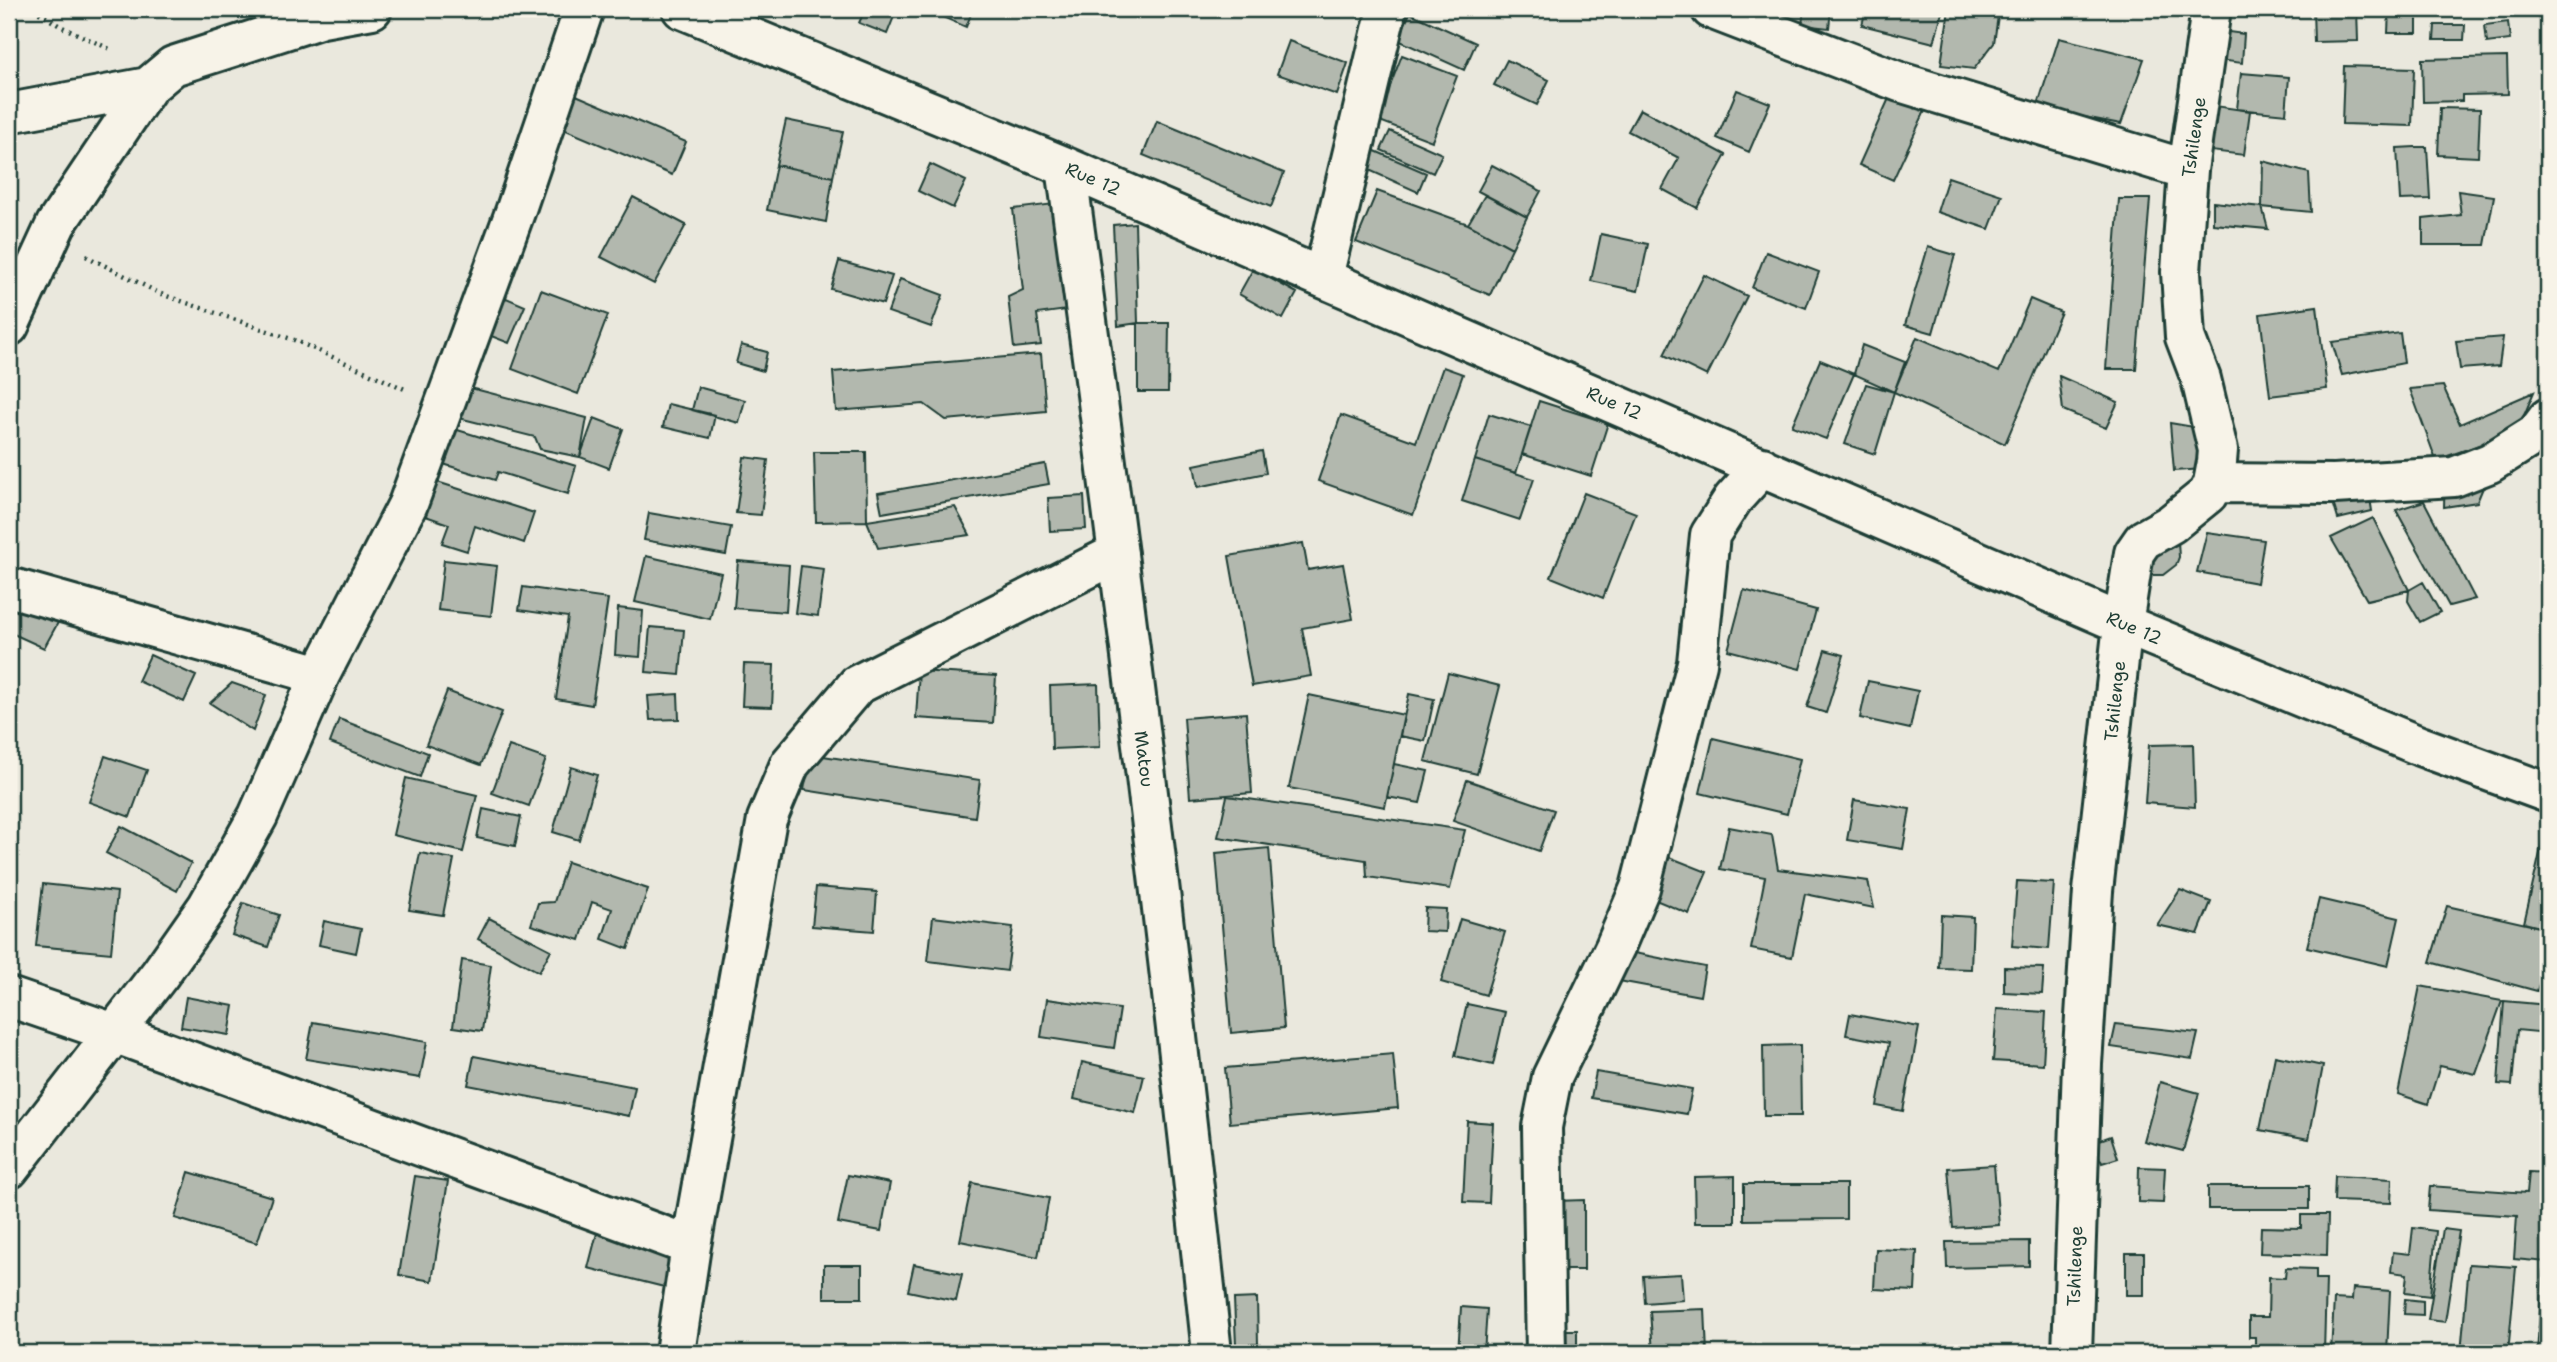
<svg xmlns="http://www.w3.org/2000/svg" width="2557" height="1362" font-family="'Shantell Sans',sans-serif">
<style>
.building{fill:#b2b8ae;stroke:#1f3d34;stroke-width:2}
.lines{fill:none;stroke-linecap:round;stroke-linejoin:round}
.street-casing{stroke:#1f3d34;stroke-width:44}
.path{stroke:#1f3d34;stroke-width:4.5;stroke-dasharray:2 5;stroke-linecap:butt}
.street{stroke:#f7f3e8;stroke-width:38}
.labels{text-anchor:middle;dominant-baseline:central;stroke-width:6;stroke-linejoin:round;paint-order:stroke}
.street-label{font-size:18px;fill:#1f3d34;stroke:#f7f3e8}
</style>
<rect width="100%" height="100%" fill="#eae8dd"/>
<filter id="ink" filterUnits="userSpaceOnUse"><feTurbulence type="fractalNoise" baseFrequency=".0143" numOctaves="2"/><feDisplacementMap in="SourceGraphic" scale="14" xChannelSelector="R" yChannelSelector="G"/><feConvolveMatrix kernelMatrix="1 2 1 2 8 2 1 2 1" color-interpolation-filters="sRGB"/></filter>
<g filter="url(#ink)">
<!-- building -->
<path class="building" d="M865 9H897L887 34 859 23Z
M924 9H973L966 27Z
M1804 9H1831L1829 28 1802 25Z
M1866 9H1943L1934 43 1862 25Z
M1949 9H1999L1994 43 1974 69 1941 65Z
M2313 9H2357L2358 41 2314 42Z
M2389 9H2417V33H2388Z
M1410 13 1476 43 1464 70 1398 40Z
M2508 22 2510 40 2487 43 2485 25Z
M2435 25H2465L2464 40H2434Z
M2214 30 2244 34 2242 63 2210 59Z
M2059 38 2144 59 2121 124 2037 108Z
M1289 41 1348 63 1337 95 1277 74Z
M1402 55 1457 76 1432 141 1377 120Z
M2507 57 2508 94 2462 95V101L2423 102 2422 59Z
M1507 60 1549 80 1537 105 1494 85Z
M2344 66 2414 68 2412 126 2342 124Z
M2241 73 2289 77 2286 114 2237 109Z
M1737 90 1770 103 1749 152 1717 138Z
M569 92 686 142 672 175 554 125Z
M1890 96 1925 111 1893 180 1859 165Z
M2208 105 2250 111 2244 155 2202 150Z
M2440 108 2480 109 2478 157 2438 155Z
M1640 109 1726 155 1697 208 1662 189 1679 158 1628 131Z
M786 120 843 132 833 177 776 165Z
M1157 121 1284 173 1271 207 1143 155Z
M1390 131 1442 154 1433 173 1381 150Z
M1359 144 1426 173 1418 192 1351 162Z
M2415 147H2427L2430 199 2400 200 2397 148Z
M2263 161 2309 173 2311 212 2262 207Z
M930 164 966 181 953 208 918 191Z
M776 165 833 177 826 222 767 210Z
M1492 165 1541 191 1527 217 1478 191Z
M1948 177 2002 195 1989 229 1937 212Z
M1377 191 1468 224 1512 248 1490 295 1356 242Z
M2458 191 2494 196 2485 245H2423V219L2461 215Z
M1485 195 1527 217 1512 248 1468 224Z
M633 197 686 225 654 284 601 257Z
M2119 199H2150L2136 369H2106Z
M2213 202 2262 207 2268 229 2213 224Z
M1054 204 1067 310 1037 314 1041 345 1014 348 1008 297 1023 290 1013 209Z
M1135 223 1138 323 1118 326 1113 225Z
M1601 234 1648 244 1638 291 1591 281Z
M1928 247 1955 255 1933 333 1905 325Z
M1766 252 1819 272 1806 308 1752 288Z
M839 261 892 276 883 304 831 289Z
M1253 269 1297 293 1283 319 1239 294Z
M1704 275 1747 296 1707 376 1664 355Z
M900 279 943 295 931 327 888 312Z
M541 290 608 315 578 394 512 369Z
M497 294 525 306 509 343 481 332Z
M2030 299 2061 312 2005 444 1894 392 1917 337 1999 372Z
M2317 306 2327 389 2270 396 2260 314Z
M1138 323H1169L1168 392H1138Z
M2400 333 2404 363 2342 375 2332 342Z
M2503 337 2499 366 2460 369 2456 341Z
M741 345 767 352 763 371 736 363Z
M1862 345 1905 362 1894 392 1854 374Z
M1041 354 1046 411 946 420 924 404 836 411 833 372Z
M1820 360 1854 374 1826 439 1792 426Z
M1443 367 1463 374 1413 515 1318 481 1341 415 1416 442Z
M2059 376 2118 402 2106 428 2063 410Z
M1866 384 1894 392 1875 454 1845 444Z
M2443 386 2460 424 2534 392 2517 432 2436 460 2410 389Z
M467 387 587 418 580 457 540 449 535 437 459 418Z
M698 387 745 400 739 423 692 410Z
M1539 401 1608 423 1591 476 1522 454Z
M668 404 715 415 710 438 663 427Z
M1489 414 1531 427 1516 473 1475 460Z
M594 418 623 429 609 468 580 457Z
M2170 423 2200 428 2204 469 2174 471Z
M451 428 576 466 568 494 498 472 495 480 440 463Z
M1262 451 1266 473 1198 487 1194 465Z
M814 452H866L867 521 816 522Z
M744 457 768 460 761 515 736 513Z
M1475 460 1534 479 1520 520 1462 501Z
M1045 464 1049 484 882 513 878 493Z
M2445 471 2487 478 2477 502 2444 507Z
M428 479 534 513 524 543 475 526 467 551 442 543 449 524 417 513Z
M2368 485 2372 511 2338 519 2331 496Z
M1584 493 1636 513 1603 598 1551 577Z
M1084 496 1086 529 1050 531 1048 498Z
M2424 501 2475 599 2449 606 2396 510Z
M955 507 970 535 878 548 867 521Z
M649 513 731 527 726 555 644 540Z
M2373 518 2409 590 2367 600 2331 538Z
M2160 526 2178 541 2179 557 2176 565 2163 575H2145Z
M2207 532 2264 540 2257 583 2197 572Z
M1303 543 1308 570 1343 564 1353 619 1302 628 1311 676 1252 686 1229 556Z
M646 556 721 573 710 619 635 602Z
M444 560 497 566 491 616 438 610Z
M738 561 789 565 786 612 734 608Z
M801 566 824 569 818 616 795 613Z
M2423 582 2440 612 2420 622 2408 601 2409 590Z
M523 587 608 599 592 705 556 699 568 617 519 610Z
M1744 590 1816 610 1800 669 1728 650Z
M9 598 60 619 44 648 9 632Z
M618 608 643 611 640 657 615 655Z
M650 627 684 630 680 675 646 672Z
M1825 650 1844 655 1826 713 1807 707Z
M150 655 196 676 184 702 138 681Z
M744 664 774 665 772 707 742 706Z
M919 671 996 676 993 723 916 718Z
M1448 673 1500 686 1477 774 1425 761Z
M1868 681 1918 691 1910 729 1860 718Z
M232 683 266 695 253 731 210 703Z
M1098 684 1100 747 1052 749 1050 686Z
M447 691 502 712 481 765 426 745Z
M678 694 679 719 650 720 648 696Z
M1409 694 1434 699 1425 741 1400 736Z
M1309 695 1404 715 1385 807 1289 788Z
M1246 713 1252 793 1190 798 1184 718Z
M339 719 428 753 420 777 330 743Z
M1713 738 1800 759 1787 814 1700 793Z
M2193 744 2195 807 2145 803 2149 745Z
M509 746 546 759 529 806 492 793Z
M810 754 980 780 975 817 804 790Z
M105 756 147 770 130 817 89 802Z
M1394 764 1428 771 1420 803 1387 797Z
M571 767 597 775 579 840 553 832Z
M406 778 477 795 463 852 393 835Z
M1467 780 1554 810 1539 851 1453 821Z
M1227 796 1465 830 1450 889 1367 877 1366 860 1218 837Z
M1854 800 1910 809 1903 849 1847 840Z
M483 809 521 817 515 846 477 838Z
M121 826 191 863 177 891 106 853Z
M1729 827 1772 835 1778 869 1868 881 1874 908 1805 894 1792 957 1751 949 1765 877 1720 869Z
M2545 831 2548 832V929L2524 923Z
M1269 848 1284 1028 1231 1033 1216 853Z
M420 853 454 859 443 915 409 910Z
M1664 855 1707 872 1689 914 1646 896Z
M567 862 648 889 628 949 602 939 612 909 592 902 580 940 531 925 538 903 554 902Z
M2017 881 2054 883 2049 949 2012 946Z
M43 884 117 892 111 953 36 946Z
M816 887 877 892 874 931 812 926Z
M2180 890 2211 902 2198 934 2157 925Z
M2319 899 2399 918 2388 966 2307 947Z
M243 903 279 915 268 947 232 935Z
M2447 906 2548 929V953L2537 991 2430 962Z
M1425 908 1446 909 1445 932 1424 931Z
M1941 915 1973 917 1971 969 1939 968Z
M933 917 1013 927 1007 971 928 961Z
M489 918 551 950 539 972 478 939Z
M1460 919 1505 932 1486 995 1441 982Z
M324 921 361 929 356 953 319 945Z
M1614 949 1705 967 1700 996 1608 979Z
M462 960 491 965 482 1031 453 1027Z
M2004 967 2044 968 2042 994 2004 992Z
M2420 986 2502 1001 2476 1074 2440 1066 2428 1104 2398 1094Z
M186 997 234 1006 229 1035 181 1027Z
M1047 999 1120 1009 1114 1048 1041 1037Z
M2504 1001 2548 1005V1033L2517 1030 2512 1085 2498 1084Z
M1467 1004 1505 1012 1493 1065 1455 1056Z
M1997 1009 2046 1012 2043 1064 1993 1061Z
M1850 1014 1919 1027 1903 1111 1877 1106 1889 1043 1846 1035Z
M313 1022 427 1042 420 1078 306 1059Z
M2116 1024 2198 1033 2192 1059 2111 1047Z
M1800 1045 1801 1116H1764L1763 1046Z
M1393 1054 1398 1108 1230 1123 1225 1068Z
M474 1056 635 1087 629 1116 468 1085Z
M2275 1056 2323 1066 2309 1139 2260 1130Z
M1082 1062 1144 1076 1135 1113 1074 1099Z
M1596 1072 1692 1089 1687 1114 1591 1098Z
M2160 1082 2199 1093 2183 1151 2144 1141Z
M1467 1121 1493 1123 1489 1203 1463 1202Z
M2111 1136 2118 1158 2102 1163 2094 1142Z
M1994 1165 1999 1225 1953 1228 1948 1168Z
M2139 1167 2165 1168 2163 1203 2138 1202Z
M189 1172 272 1197 257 1243 175 1218Z
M2529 1172 2548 1173 2547 1262 2514 1259 2517 1216 2428 1210 2430 1186 2527 1193Z
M848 1175 890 1183 881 1231 838 1223Z
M415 1176 448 1181 432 1281 399 1275Z
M1735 1176V1223H1695L1694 1177Z
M2335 1176 2392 1179 2391 1203 2334 1201Z
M972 1183 1049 1198 1038 1257 960 1241Z
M1744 1184H1846V1219L1744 1220Z
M2208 1186H2309V1209H2208Z
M1584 1200V1270H1556L1555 1201Z
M2301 1215H2328L2327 1255 2260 1253 2261 1227 2301 1228Z
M2413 1228 2436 1231 2430 1296 2405 1293 2407 1274 2391 1272 2393 1252 2410 1254Z
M2443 1229 2459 1231 2445 1322 2428 1320Z
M597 1233 673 1252 664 1287 588 1268Z
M2029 1241V1266L1947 1268 1946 1242Z
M1876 1249 1917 1251 1915 1291 1874 1289Z
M2126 1253H2144V1295H2126Z
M914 1264 962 1274 956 1301 908 1291Z
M2469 1264 2516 1267 2508 1353H2461Z
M824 1265H862V1298H824Z
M2286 1268 2316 1269V1279H2326L2324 1353H2255V1337H2249V1317H2268L2269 1277 2285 1278Z
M2543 1270 2548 1271V1353L2537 1352Z
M1681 1274 1683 1300 1645 1303 1643 1276Z
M2353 1288 2390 1291 2387 1353H2331L2334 1299 2352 1300Z
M1257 1298 1258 1344 1236 1345 1234 1299Z
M2405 1299 2423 1301V1315L2404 1314Z
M1461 1307 1487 1309 1484 1353H1458Z
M1705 1309 1707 1353H1653L1650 1311Z
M1547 1330H1577V1353H1548Z"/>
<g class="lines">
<defs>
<path id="street" d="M682 9 1066 167 2123 624 2420 746 2548 793
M1711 9 1900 82 2188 170
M9 113 148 87
M1066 167C1121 561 1170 957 1212 1353
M1323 277 1387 9
M9 326 56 224 148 87 173 66 322 18 372 9
M2213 483 2334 484 2454 477 2490 463 2536 434 2548 418
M9 587 320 675
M9 997 114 1033 691 1246
M9 1169 160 974 207 907 258 816 320 675 408 504 515 212 584 9
M675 1353 691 1246 767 819 790 764 857 685 1118 553
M1546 1353 1542 1127 1552 1077 1615 947 1640 888 1697 663 1710 535 1733 499 1762 467
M2072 1353 2082 1064 2093 891 2123 624 2134 553 2143 540 2171 524 2208 494 2213 483 2217 462 2218 450 2201 379 2185 337 2181 272 2188 170 2211 9"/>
</defs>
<!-- street casing -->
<use href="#street" class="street-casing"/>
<!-- path -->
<path class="path" d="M33 9 60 26 112 50
M86 256 161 294 294 340 407 390"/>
<!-- street -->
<use href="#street" class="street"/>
</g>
</g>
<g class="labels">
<!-- street labels -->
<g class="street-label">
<text transform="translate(2194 137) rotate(-82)">Tshilenge</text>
<text transform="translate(1093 179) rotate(23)">Rue 12</text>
<text transform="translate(1614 403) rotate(23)">Rue 12</text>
<text transform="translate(2134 628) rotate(23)">Rue 12</text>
<text transform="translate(2115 701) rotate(-84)">Tshilenge</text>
<text transform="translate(1144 759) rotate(83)">Matou</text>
<text transform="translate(2075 1266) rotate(-88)">Tshilenge</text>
</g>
</g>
<!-- margin -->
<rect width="2557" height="1362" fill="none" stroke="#f7f3e8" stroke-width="35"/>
<rect x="18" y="18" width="2522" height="1327" fill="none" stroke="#1f3d34" stroke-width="2.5" filter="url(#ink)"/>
</svg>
